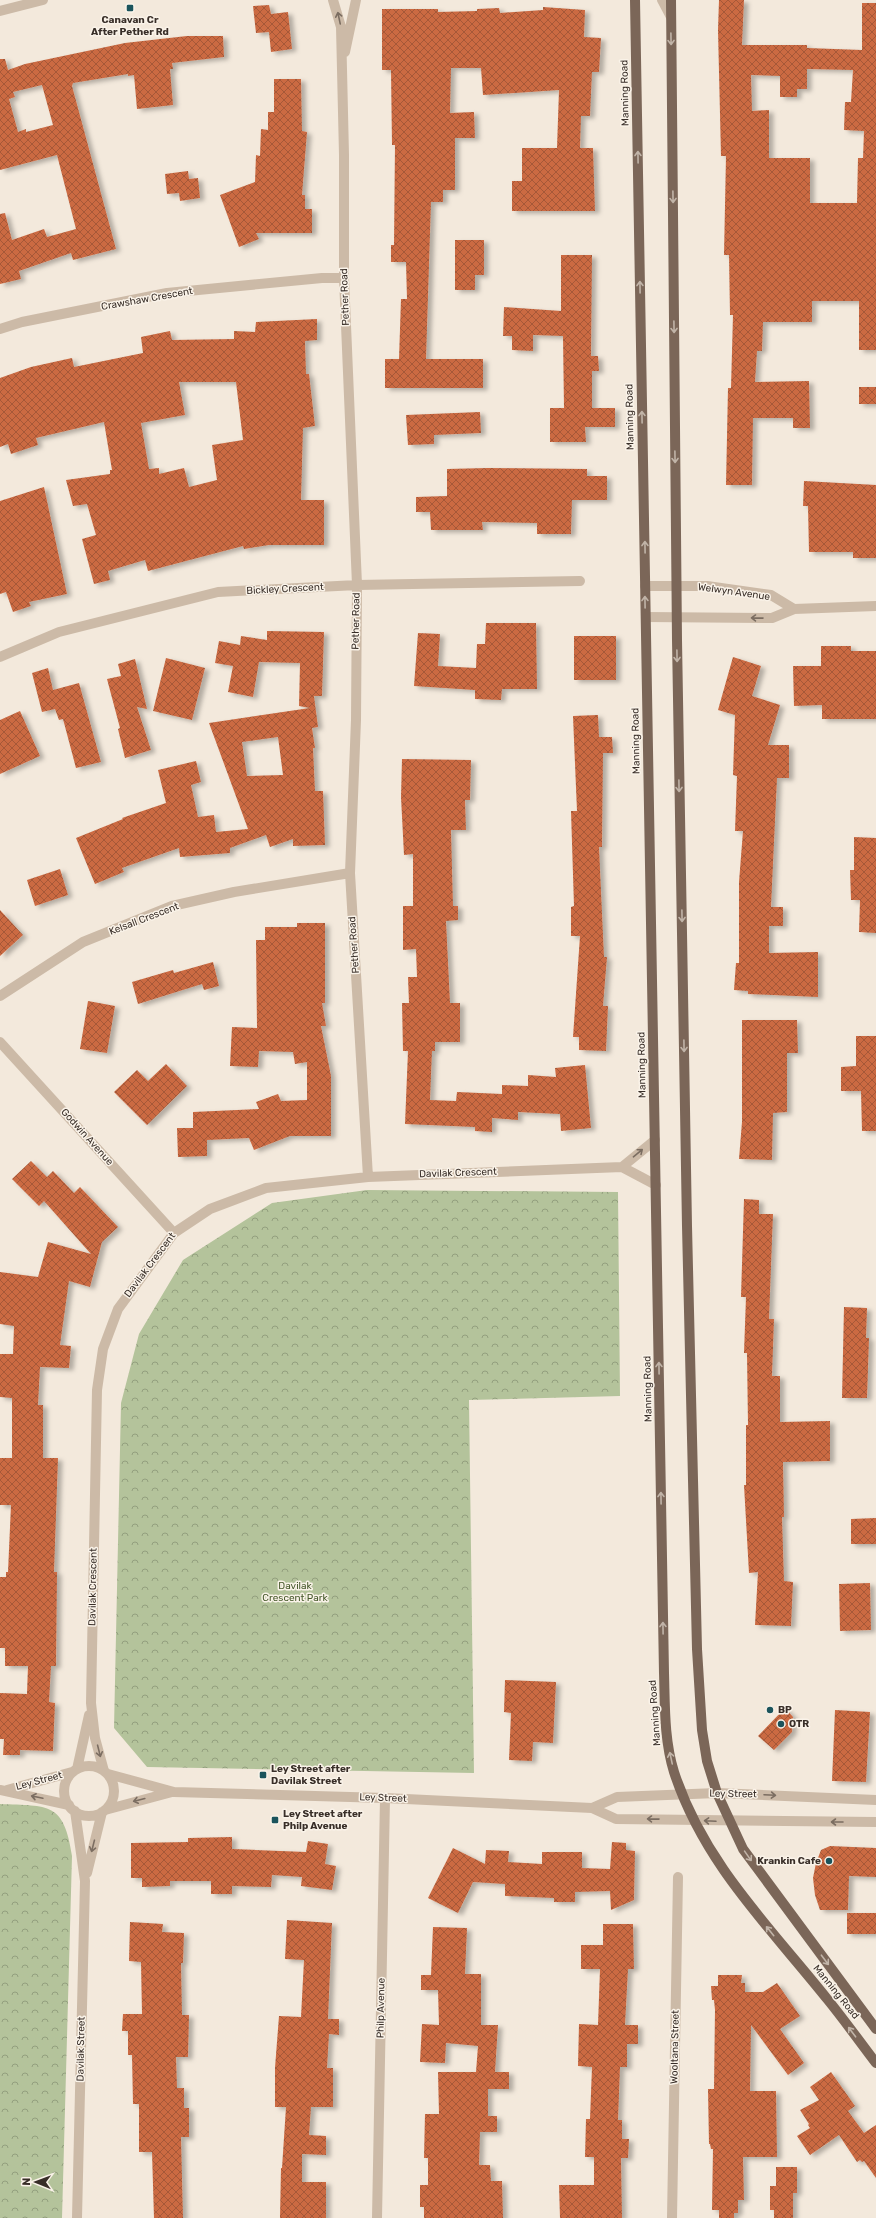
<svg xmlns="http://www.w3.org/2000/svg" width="876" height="2218" font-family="Rubik,sans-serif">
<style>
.forest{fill:url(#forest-crowns)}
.building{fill:url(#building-cross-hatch);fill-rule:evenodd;filter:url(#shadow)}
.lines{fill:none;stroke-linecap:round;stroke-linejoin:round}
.minor{stroke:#ccbaa7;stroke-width:10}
.major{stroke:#7b6658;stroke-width:10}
.oneway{stroke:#7b6d61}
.oneway2{stroke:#c1b4a8}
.poi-dot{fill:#1b545c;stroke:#faf3e9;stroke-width:1.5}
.labels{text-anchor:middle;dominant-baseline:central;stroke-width:3;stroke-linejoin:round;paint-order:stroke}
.poi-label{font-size:10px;font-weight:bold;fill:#382e28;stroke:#faf3e9;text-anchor:start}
.street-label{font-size:10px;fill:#382e28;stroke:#faf3e9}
.park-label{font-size:10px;fill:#45582a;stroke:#faf3e9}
</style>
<defs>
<pattern id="forest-crowns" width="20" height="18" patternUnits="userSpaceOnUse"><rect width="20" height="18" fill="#b4c39b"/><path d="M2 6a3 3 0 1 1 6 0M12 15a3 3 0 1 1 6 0" fill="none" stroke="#939f7e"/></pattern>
<pattern id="building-cross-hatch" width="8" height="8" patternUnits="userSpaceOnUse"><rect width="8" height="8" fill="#cb6a42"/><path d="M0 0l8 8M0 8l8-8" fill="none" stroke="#a65837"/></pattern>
<filter id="shadow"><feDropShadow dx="4.5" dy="2.5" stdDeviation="2" flood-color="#0004"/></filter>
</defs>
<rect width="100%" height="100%" fill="#f3e9dc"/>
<!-- forest -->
<path class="forest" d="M367 1190 618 1192 620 1396 469 1400 474 1773 147 1767 114 1728 121 1403 139 1334 183 1260 272 1203Z
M0 1804C49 1806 64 1802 72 1856L62 2218H0Z"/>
<!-- building -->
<path class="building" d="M719 0H744L742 45H807V48L862 50V3H876V350H859V301H812V322H763L762 351H757L755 382 809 381 810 428H793V418H753L752 485H726L728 388H731L733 315H730L729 255H724L726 156H721L718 30ZM807 69 853 70 851 102H845L844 130 864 131 863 158H858L857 203H810V158H769V110L752 111 751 75 780 76V97H797V89H807Z
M269 5 271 14 288 12 292 49 271 52 269 32 256 33 253 6Z
M543 7 585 10 584 37 601 38 599 72H592L590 116H581L580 148H593L595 211H512V181H522V148H557L559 90 483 95 481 68H451L450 113 474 112 475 138H455V190H443V202H431L426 359H483V388H385V359H399L401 299H407L406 262H391V245H394L395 145H392L391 70H382V9H438V12L477 11V9L499 8 500 13 543 10Z
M187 36H223L224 57 172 63 173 69H170L173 105 137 109 134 75 128 76V74L73 83 72 86 116 249 73 260 71 253 19 271 21 279 0 284V214L5 213 12 240 44 229 47 237 76 229 57 155 0 170V59H5L8 70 25 64 125 43ZM42 85 53 125 26 132V129L18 132 9 99 15 97 13 92Z
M274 79H301L302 131 307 132 302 195H305V209H312V233H256L259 239 239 247 220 195 255 182 256 155 260 156 261 129 268 130V112H274Z
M188 171 189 179 198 178 200 198 180 201 179 193 167 194 165 174Z
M455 240H484V275H475V290H455Z
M561 255H592L591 356H598L599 371H592V408H615V427H585L586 442H550V408H564L563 336 533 335V351L512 350V336H503L504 307 561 311Z
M317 319V340L305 341 306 374H309L315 426 303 428 301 500H324V545H269L244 549 243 546 148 571 145 560 108 571 110 580 94 584 82 539 96 535 87 504 73 506 66 480 110 474V470H112L104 422 36 438 38 445 11 454 8 444 0 447V378L31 367 72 358 74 367 143 353 141 337 170 331 172 340 234 339V331L255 332 256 322ZM179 382H236L243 440 212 445 217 480 189 487 184 468 159 474V468L149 469 141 423 185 415Z
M859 387H876V404H859Z
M480 412 481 433 434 435V444L408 445 406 415Z
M488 468 587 469V476H607V500H572L571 534H537V523L482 522 483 530H431L430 512H416V497L447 496V469Z
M804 481 876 485V558H853V552H809L808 506H803Z
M44 487 67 594 29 602 31 606 13 612 6 592 0 594V501Z
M486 623H536L537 689H502L501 700 475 699V690L414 686 418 633 440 634 438 666 476 668 477 644H485Z
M267 631 324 632 322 696H314L318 727 312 728 315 748H313L315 791H323L325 845 293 846V839L270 847 266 835 230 848V853L180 857 179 848 122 868 124 872 95 884 76 838 123 819 122 818 166 803 158 770 196 761 201 782 191 785 198 817 214 815 216 832 248 829 209 723 310 708 299 706 300 663 259 662 253 697 228 692 233 666 215 663 219 641 240 645 241 636 267 640ZM278 737 283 775 247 776 242 742Z
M574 636H616V680H574Z
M821 646H851V651H876V719H822V705L794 706 793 666H821Z
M733 657 761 666 752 696 780 705 768 745H789V778H777L771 907H783V926H769V953L818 952V997L748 994V991L734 990 736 963H739V882L743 831H735L737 776 733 775 735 715 718 710Z
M166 658 205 668 192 720 153 711Z
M135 659 147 709 137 707 151 750 125 758 118 729 120 728 107 679 121 676 118 664Z
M48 668 53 690 79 683 101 762 76 768 63 719 59 720 55 709 42 712 32 673Z
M20 711 40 756 0 774V720Z
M598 715 599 737H612L613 753H603L602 847H599L604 957H607L603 1006H608L606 1051 579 1050V1037H573L580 936H571V907L574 906 571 811H577L573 716Z
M402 759 471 760 470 800H465L466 830H451L453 906H458V920L446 921 450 1003H460V1042H435V1051H432L430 1100 456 1101 457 1092 502 1094V1085L528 1086V1075L556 1077 555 1068 585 1065 591 1128 561 1131 560 1114 518 1112V1120L492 1118V1132L475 1131V1127L405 1124 408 1051H403L402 1003H409L408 977H417L416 949 403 950V906H413V854L404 855 401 797Z
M854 837 876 838V933L859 932 860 900H851L850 870H854Z
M60 869 68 895 35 906 27 880Z
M0 910 23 935 0 956Z
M297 923H325V1003H322L326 1026H321L331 1076V1136H290L254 1150 249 1138 207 1140V1156L178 1157 177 1128H193V1112L259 1109 256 1102 278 1094 281 1101 307 1100V1062L295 1064 293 1052 259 1051 258 1067 230 1066 232 1027 257 1028 256 940H265V927H297Z
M213 962 219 986 204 990 202 984 138 1004 132 982 173 970 174 973Z
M88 1001 115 1006 107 1053 80 1049Z
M742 1020H797L798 1053H787V1112L773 1113 772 1160 739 1159 742 1122Z
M856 1036H876V1131H862L861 1091H841V1067L856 1066Z
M166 1064 187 1086 147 1125 114 1092 137 1070 148 1081Z
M31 1161 47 1177 53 1171 74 1193 80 1187 118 1227 102 1242 90 1287 69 1281 60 1345 71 1346 69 1368 40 1367 38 1405H43V1458H58L54 1572H57L56 1666H51L49 1702 55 1703 53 1751 20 1750V1755H3L4 1739H0V1693L27 1694 28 1666H5V1648H0V1577H6V1572H8L11 1505H0V1458H12V1398L0 1397V1354H13L14 1326 0 1324V1272L38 1277 48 1242 91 1254 44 1201 39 1206 12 1179Z
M744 1199 759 1200V1214H773L769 1319H774L772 1376H780V1422L830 1421V1461L783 1462 784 1517H782L784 1581 793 1582 791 1626 755 1625 758 1572 749 1573 744 1485H746V1425H748L747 1353H744L746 1297H741Z
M844 1307 867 1308 866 1338H869L867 1398H842Z
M876 1518V1544H851V1519Z
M870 1583 871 1630 840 1631 839 1584Z
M505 1680 556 1682 553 1743 533 1742 532 1761 509 1760 511 1713 504 1712Z
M785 1708 793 1717 792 1732 774 1750 758 1736Z
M835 1710 870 1712 866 1782 832 1781Z
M232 1837V1849L306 1852 308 1841 328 1844 325 1864 336 1866 332 1890 301 1886 302 1877 272 1875 271 1887 232 1886V1894H211V1881H170V1886L142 1887V1878H131V1843L188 1842V1838Z
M612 1842 626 1843V1850L635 1851 634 1900 611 1910 610 1891 575 1892V1902H554V1898L505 1896V1884L473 1882 458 1913 428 1898 453 1848 485 1864 486 1850 509 1851 508 1862 542 1864V1852H582V1868L610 1869Z
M830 1846 876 1848V1877L849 1876 848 1910H820L815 1895 813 1878 816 1863 821 1850Z
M847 1913H876V1934H847Z
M287 1920 332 1923 328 2019H339V2035L329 2034 327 2068H333V2107H311L309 2135 326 2136V2155L302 2154V2182H326V2218H280L281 2168H282L286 2107H275V2068L279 2016 301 2017 304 1960 285 1959Z
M130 1922 163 1924 162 1932 184 1933 183 1963H181L182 2015H189L188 2057H176L177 2088H184V2108H189V2137H181L183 2218H154L152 2152H139V2104H133L132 2055H128V2031H122L123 2014H142L141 1962 129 1961Z
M603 1924H633L634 1969H628L625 2025H638V2044H627V2067H620L618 2120H622V2139H629L628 2158H621L622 2218H560L559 2185H594V2157H585L586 2119H590L592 2067 578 2066 579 2024 598 2025 600 1969H581V1945H603Z
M433 1927 467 1928 465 1974H481V2025H498L495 2072H509V2089H488V2116H497V2132H480L479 2165H490L491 2181H502L503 2218H424V2207H420V2185H428V2158H424L425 2114H439L438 2072H476L478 2046 446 2043 445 2063 420 2062 422 2024 439 2025 438 1990H421V1975H431Z
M718 1975H742L741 1983H745V1992H763L777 1983 800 2016 780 2029 804 2063 788 2075 751 2025 750 2091H776L777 2157H743L744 2200H738V2213H734V2218H719V2210H712L713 2149H711L710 2144H709L708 2089H714L715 2010 714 2000H712L711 1986H718Z
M831 2072 855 2106 848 2111 864 2133 876 2125V2178L864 2161 862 2162 860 2160 857 2162 839 2135 810 2155 797 2136 810 2128 808 2125 809 2124 800 2110 819 2100 810 2087Z
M776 2167H797V2193H793V2218H774V2210H770V2186H776Z"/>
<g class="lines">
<!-- minor -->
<path class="minor" d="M333 0 341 27 344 155V278L357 585 356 720 350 873 368 1177
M662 0 671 17
M0 11 43 0
M345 52 356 0
M0 329 22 322 167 293 322 278H344
M645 586H707L771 595 794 609
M646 617 772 618 794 609 876 606
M0 657 59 632 218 592 357 585 580 581
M0 996 83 942 172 906 234 892 350 873
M0 1042 174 1233
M622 1167 655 1140
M64 1791a25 25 0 1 1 50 0a25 25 0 1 1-50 0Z
M77 1769 89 1715
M104 1771 95 1738 91 1703 97 1390 103 1349 118 1309 174 1233 210 1209 266 1188 368 1177 622 1167 656 1185
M108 1774 174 1792 385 1798 592 1808 616 1819 876 1822
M0 1790 69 1805
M7 1790 72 1772
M592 1808 617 1797 717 1793 876 1800
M105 1810 172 1792
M75 1811 85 1881 77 2218
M87 1873 102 1812
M377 2218 385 1798
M672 2218 678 1877"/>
<!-- major -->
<path class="major" d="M635 0 664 1673C665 1705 664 1740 674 1772 704 1864 770 1927 828 2000 845 2021 860 2042 876 2063
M671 0 677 640 687 1226 697 1649 702 1730 707 1761 717 1793 743 1849 876 2029"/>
</g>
<!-- one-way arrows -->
<defs><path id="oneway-shaft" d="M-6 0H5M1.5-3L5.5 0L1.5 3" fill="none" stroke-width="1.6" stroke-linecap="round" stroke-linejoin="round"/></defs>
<g class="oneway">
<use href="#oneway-shaft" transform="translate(339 18) rotate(-102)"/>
<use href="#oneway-shaft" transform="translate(757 618) rotate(-179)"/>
<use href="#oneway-shaft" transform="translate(638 1153) rotate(-40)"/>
<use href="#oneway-shaft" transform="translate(99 1751) rotate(76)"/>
<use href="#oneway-shaft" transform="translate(770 1795) rotate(3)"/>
<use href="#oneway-shaft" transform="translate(37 1797) rotate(-168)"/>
<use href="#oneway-shaft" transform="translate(139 1800) rotate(166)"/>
<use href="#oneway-shaft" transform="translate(653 1819) rotate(-179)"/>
<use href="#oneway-shaft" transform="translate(710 1821) rotate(-177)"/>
<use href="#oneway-shaft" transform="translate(837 1822) rotate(180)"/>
<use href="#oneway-shaft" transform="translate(93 1846) rotate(104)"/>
</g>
<g class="oneway2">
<use href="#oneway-shaft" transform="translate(671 39) rotate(89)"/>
<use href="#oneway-shaft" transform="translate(638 157) rotate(-91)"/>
<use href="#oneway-shaft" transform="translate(673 197) rotate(89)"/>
<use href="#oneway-shaft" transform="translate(640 287) rotate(-91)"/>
<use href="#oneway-shaft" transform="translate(674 327) rotate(89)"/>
<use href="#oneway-shaft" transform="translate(642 417) rotate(-91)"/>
<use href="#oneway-shaft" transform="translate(675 457) rotate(89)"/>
<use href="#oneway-shaft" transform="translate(645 547) rotate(-91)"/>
<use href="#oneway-shaft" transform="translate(645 602) rotate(-91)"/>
<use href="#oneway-shaft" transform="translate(677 656) rotate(89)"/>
<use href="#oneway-shaft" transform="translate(679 786) rotate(89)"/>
<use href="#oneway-shaft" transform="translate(682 916) rotate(89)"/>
<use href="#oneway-shaft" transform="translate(684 1046) rotate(89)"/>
<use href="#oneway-shaft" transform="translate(659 1368) rotate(-91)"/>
<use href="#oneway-shaft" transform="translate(661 1498) rotate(-91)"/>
<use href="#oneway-shaft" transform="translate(663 1628) rotate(-91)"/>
<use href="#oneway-shaft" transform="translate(671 1758) rotate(-102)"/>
<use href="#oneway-shaft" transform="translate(748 1856) rotate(55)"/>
<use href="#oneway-shaft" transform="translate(770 1931) rotate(-129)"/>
<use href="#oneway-shaft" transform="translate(825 1960) rotate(53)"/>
<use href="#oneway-shaft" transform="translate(852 2032) rotate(-127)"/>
</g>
<!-- markers -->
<g class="poi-dot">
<rect x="126" y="4" width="8" height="8" rx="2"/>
<circle cx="770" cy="1710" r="4"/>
<circle cx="781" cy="1724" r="4"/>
<rect x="259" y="1771" width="8" height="8" rx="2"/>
<rect x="271" y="1816" width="8" height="8" rx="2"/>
<circle cx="829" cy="1861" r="4"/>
</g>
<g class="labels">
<!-- poi labels -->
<g class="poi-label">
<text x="130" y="20" text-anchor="middle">Canavan Cr<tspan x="130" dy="12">After Pether Rd</tspan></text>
<text x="778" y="1710">BP</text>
<text x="789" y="1724">OTR</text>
<text x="271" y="1769">Ley Street after<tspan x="271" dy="12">Davilak Street</tspan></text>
<text x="283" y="1814">Ley Street after<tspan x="283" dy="12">Philp Avenue</tspan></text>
<text x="821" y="1861" text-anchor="end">Krankin Cafe</text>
</g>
<!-- street labels -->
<g class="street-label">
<text transform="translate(625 93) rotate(-91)">Manning Road</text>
<text transform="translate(345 297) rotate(-92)">Pether Road</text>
<text transform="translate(147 299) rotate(-10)">Crawshaw Crescent</text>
<text transform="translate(630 417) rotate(-91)">Manning Road</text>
<text transform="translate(285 589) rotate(-3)">Bickley Crescent</text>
<text transform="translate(734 592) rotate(8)">Welwyn Avenue</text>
<text transform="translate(356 621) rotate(-89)">Pether Road</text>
<text transform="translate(636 741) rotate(-91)">Manning Road</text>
<text transform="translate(144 919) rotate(-21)">Kelsall Crescent</text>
<text transform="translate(354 945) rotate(-94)">Pether Road</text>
<text transform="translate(642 1065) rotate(-91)">Manning Road</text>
<text transform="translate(87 1137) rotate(48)">Godwin Avenue</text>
<text transform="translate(458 1173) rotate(-2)">Davilak Crescent</text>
<text transform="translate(150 1265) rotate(-53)">Davilak Crescent</text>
<text transform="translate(648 1389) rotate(-91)">Manning Road</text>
<text transform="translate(93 1587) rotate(-89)">Davilak Crescent</text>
<text transform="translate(655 1713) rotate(-94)">Manning Road</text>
<text transform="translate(39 1781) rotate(-15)">Ley Street</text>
<text transform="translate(733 1794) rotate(1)">Ley Street</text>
<text transform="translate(383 1798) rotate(2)">Ley Street</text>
<text transform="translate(836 1992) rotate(51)">Manning Road</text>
<text transform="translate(381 2008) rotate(-89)">Philp Avenue</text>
<text transform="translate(675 2047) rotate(-89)">Wooltana Street</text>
<text transform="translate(81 2049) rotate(-89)">Davilak Street</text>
</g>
<!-- park labels -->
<g class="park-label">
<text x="295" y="1586">Davilak<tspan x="295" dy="12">Crescent Park</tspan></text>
</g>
</g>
<!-- north arrow -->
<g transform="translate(36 2182) rotate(271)" stroke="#faf3e9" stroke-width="3" paint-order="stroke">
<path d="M0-3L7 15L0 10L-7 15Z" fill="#382e28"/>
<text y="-6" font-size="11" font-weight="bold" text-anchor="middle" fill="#382e28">N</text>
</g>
</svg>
